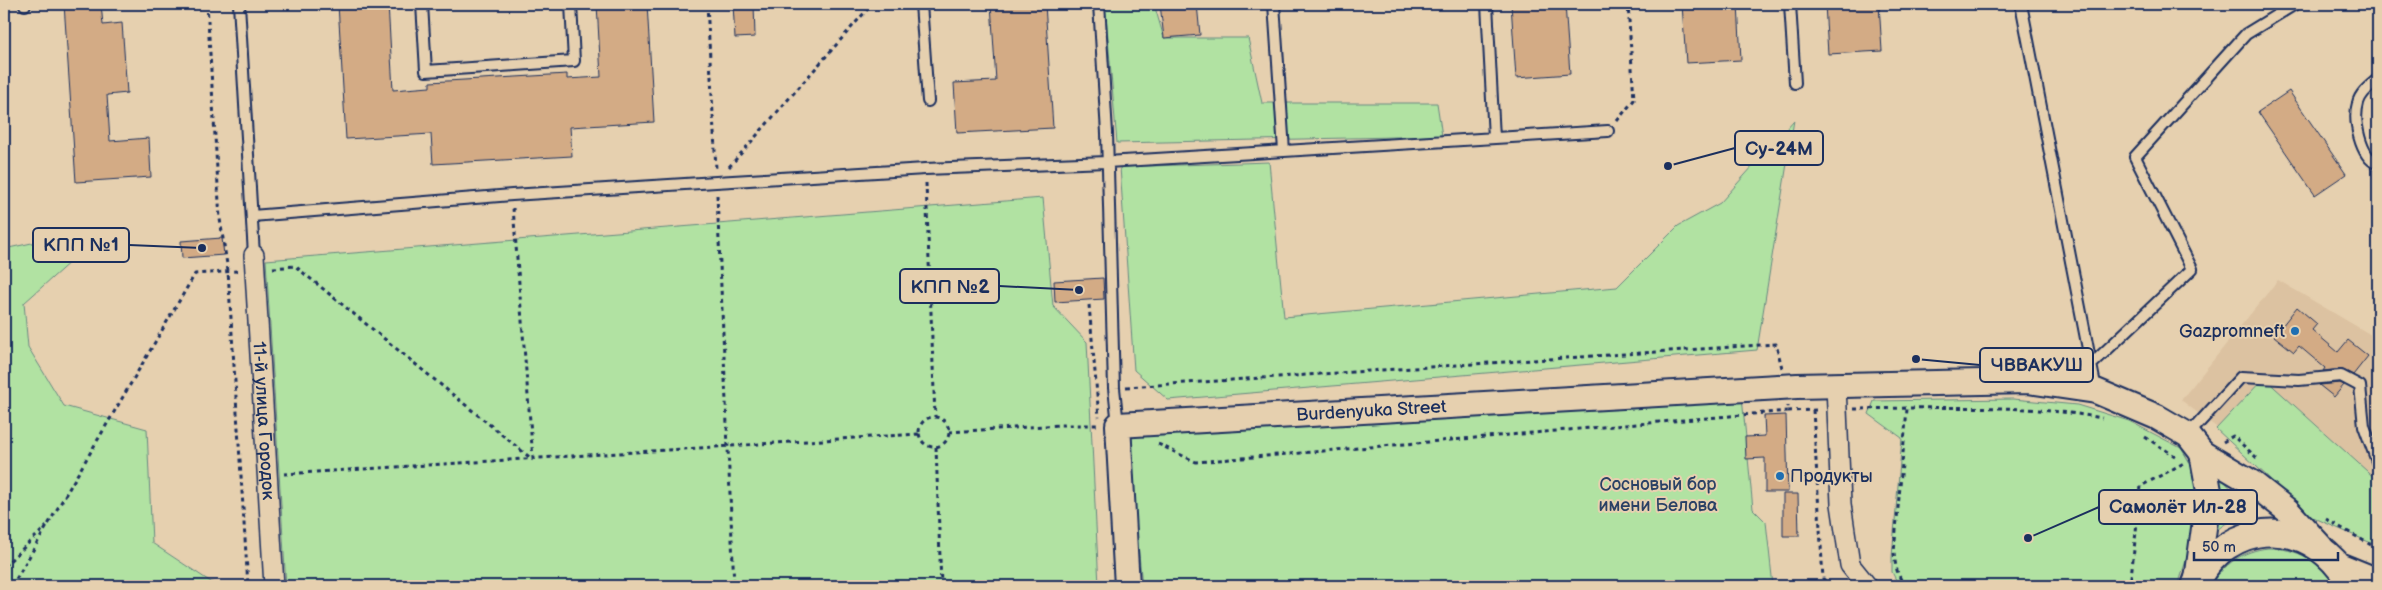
<svg xmlns="http://www.w3.org/2000/svg" width="2382" height="590" font-family="'Balsamiq Sans',sans-serif">
<style>
.built{fill:#dcc2a1}
.green{fill:#b1e2a2;stroke:#668880}
.building{fill:#d3ab85;stroke:#1b2f5e}
.lines{fill:none;stroke-linecap:round;stroke-linejoin:round}
.service-casing{stroke:#1b2f5e;stroke-width:14}
.minor-casing{stroke:#1b2f5e;stroke-width:22}
.tertiary-casing{stroke:#1b2f5e;stroke-width:28}
.secondary-casing{stroke:#1b2f5e;stroke-width:30}
.path{stroke:#1b2f5e;stroke-width:3;stroke-dasharray:4 4;stroke-linecap:butt}
.service{stroke:#e6d0af;stroke-width:10}
.minor{stroke:#e6d0af;stroke-width:19}
.tertiary{stroke:#e6d0af;stroke-width:24}
.secondary{stroke:#e6d0af;stroke-width:26}
.poi-dot{fill:#1f6fb2;stroke:#e6d0af;stroke-width:2}
.labels{text-anchor:middle;dominant-baseline:central;stroke-width:4;stroke-linejoin:round;paint-order:stroke}
.poi-label{font-size:18px;fill:#1b2f5e;stroke:#e6d0af;text-anchor:end}
.street-label{font-size:18px;fill:#1b2f5e;stroke:#e6d0af}
.park-label{font-size:18px;fill:#2a4165;stroke:#e6d0af}
.leader{fill:none;stroke:#1b2f5e;stroke-width:2}
.callout-dot{fill:#1b2f5e;stroke:#e6d0af;stroke-width:2}
.callout{fill:#e6d0af;stroke:#1b2f5e;stroke-width:2}
.callout-label{font-size:19px;text-anchor:middle;font-weight:bold;fill:#1b2f5e}
</style>
<rect width="100%" height="100%" fill="#e6d0af"/>
<filter id="ink" filterUnits="userSpaceOnUse"><feTurbulence type="fractalNoise" baseFrequency=".02" numOctaves="2"/><feDisplacementMap in="SourceGraphic" scale="10" xChannelSelector="R" yChannelSelector="G"/><feConvolveMatrix kernelMatrix="1 2 1 2 8 2 1 2 1" color-interpolation-filters="sRGB"/></filter>
<g filter="url(#ink)">
<!-- built -->
<path class="built" d="M2278 280 2378 339V477L2301 492 2181 400Z"/>
<!-- green -->
<path class="green" d="M1105 4H1154L1164 38H1248L1262 103H1437L1442 136 1117 143Z
M1794 120 1757 350 1168 400 1134 370 1120 167 1269 162 1284 317 1617 287 1678 226 1720 203Z
M1043 198 1053 306 1087 342 1099 586H286L266 260Z
M41 241 71 261 24 303 28 347 64 406 147 429 152 543 217 586H4V249Z
M2264 378 2378 481V546L2310 516 2216 429Z
M1742 397 1753 509 1766 522 1773 586H1142L1128 437Z
M2013 399 2077 405 2129 421 2181 448 2199 478 2198 522 2178 586H1899L1892 572V557L1902 438 1869 414 1874 401Z
M2214 470 2257 517 2231 520 2205 538Z
M2268 548C2297 548 2321 561 2335 586H2210C2224 564 2242 551 2268 548Z"/>
<!-- building -->
<path class="building" d="M64 4H101L103 25 122 23 127 93 107 95 110 141 149 138 151 177 76 182Z
M338 4H388L393 90 430 87V82L567 74V79L601 77 597 4H647L654 122 570 127 572 156 433 164 431 134 346 139Z
M733 4H754L755 37 735 38Z
M991 4H1045L1053 128 957 133 954 83 996 81Z
M1160 4H1197L1200 35 1164 38Z
M1511 4H1565L1570 74 1516 78Z
M1682 4H1738L1741 60 1686 63Z
M1825 4H1879L1882 51 1828 54Z
M2289 91 2346 174 2315 195 2258 112Z
M222 238 224 255 182 258 181 241Z
M1103 278 1104 299 1055 302 1054 281Z
M2297 307 2317 324 2312 330 2338 352 2348 340 2368 356 2353 375 2341 369 2323 371 2325 368 2299 346 2294 352 2274 336Z
M2340 383 2344 385 2334 397 2319 385Z
M1786 415 1788 492H1765V458L1746 459 1745 437 1765 436 1764 416Z
M1783 494H1798L1799 536H1783Z"/>
<g class="lines">
<defs>
<path id="service" d="M25 4V5
M239 4 254 255
M422 4 426 71 574 61 571 4
M921 4 928 101
M1099 4 1107 133 1114 388 1118 425
M1274 4 1284 151
M1487 4 1494 138
M1790 4 1795 83
M2021 4 2096 390
M2378 79C2371 85 2360 93 2358 103 2353 120 2360 157 2378 164
M252 216 512 195 716 182 925 169 1107 162 1608 131
M2091 365 2192 269 2135 157 2246 34 2295 4
M2188 435 2241 377 2299 380 2341 376 2360 386 2364 426 2378 464"/>
<g id="minor">
<path id="s1" d="M254 255 274 586"/>
<path d="M1836 385 1841 504 1850 565 1867 586"/>
</g>
<g id="tertiary">
<path d="M2197 580 2209 491 2202 453"/>
<path id="s2" d="M1127 586 1118 425 1797 386 2028 381 2096 391 2157 417 2188 435 2202 453 2251 482 2288 511 2321 547"/>
</g>
<path id="secondary" d="M2341 567 2378 582
M2195 586C2199 573 2209 561 2219 552 2266 514 2326 535 2351 586"/>
</defs>
<!-- service casing -->
<use href="#service" class="service-casing"/>
<!-- minor casing -->
<use href="#minor" class="minor-casing"/>
<!-- tertiary casing -->
<use href="#tertiary" class="tertiary-casing"/>
<!-- secondary casing -->
<use href="#secondary" class="secondary-casing"/>
<!-- path -->
<path class="path" d="M207 4 220 219 228 271 248 586
M707 4 716 169
M1617 121 1634 100 1628 4
M729 167 872 4
M926 183 935 417
M717 195 734 586
M513 208 533 459
M273 268 295 266 533 460
M1089 305 1099 417
M1126 387 1776 344 1782 368
M1854 409C1937 408 2021 403 2102 418
M1813 410 1823 579 1832 586
M1788 411 1818 410
M919 432a15 15 0 1 1 30 0a15 15 0 1 1-30 0Z
M949 432 1059 425H1099
M2145 437 2175 456
M2223 442 2233 436 2258 459
M1158 444 1196 462 1788 411V406
M936 447 941 586
M284 474 920 434
M2326 519 2378 549
M4 566 47 526
M12 586 195 274 237 271
M1906 586C1897 577 1895 564 1894 552L1907 409
M2130 586 2141 486 2184 463"/>
<!-- service -->
<use href="#service" class="service"/>
<!-- minor -->
<use href="#minor" class="minor"/>
<!-- tertiary -->
<use href="#tertiary" class="tertiary"/>
<!-- secondary -->
<use href="#secondary" class="secondary"/>
</g>
</g>
<!-- markers -->
<g class="poi-dot">
<circle cx="2295" cy="331" r="5"/>
<circle cx="1780" cy="476" r="5"/>
</g>
<g class="labels">
<!-- poi labels -->
<g class="poi-label">
<text x="2285" y="331">Gazpromneft</text>
<text x="1790" y="476" text-anchor="start">Продукты</text>
</g>
<!-- street labels -->
<g class="street-label">
<text stroke="none"><textPath href="#s2" startOffset="415">Burdenyuka Street</textPath></text>
<text stroke="none"><textPath href="#s1" startOffset="166">11-й улица Городок</textPath></text>
</g>
<!-- park labels -->
<g class="park-label">
<text x="1658" y="484">Сосновый бор<tspan x="1658" dy="21">имени Белова</tspan></text>
</g>
</g>
<!-- callouts -->
<path class="leader" d="M1668 166L1735 148M202 248L129 245M1079 290L999 286M1916 359L1980 365M2028 538L2099 507"/>
<g class="callout-dot">
<circle cx="1668" cy="166" r="5"/>
<circle cx="202" cy="248" r="5"/>
<circle cx="1079" cy="290" r="5"/>
<circle cx="1916" cy="359" r="5"/>
<circle cx="2028" cy="538" r="5"/>
</g>
<g class="callout">
<rect x="1735" y="131" width="88" height="34" rx="5"/>
<rect x="33" y="228" width="96" height="34" rx="5"/>
<rect x="900" y="269" width="99" height="34" rx="5"/>
<rect x="1980" y="348" width="113" height="34" rx="5"/>
<rect x="2099" y="490" width="158" height="34" rx="5"/>
</g>
<g class="callout-label">
<text x="1779" y="155">Су-24М</text>
<text x="81" y="251">КПП №1</text>
<text x="950" y="293">КПП №2</text>
<text x="2037" y="371">ЧВВАКУШ</text>
<text x="2178" y="513">Самолёт Ил-28</text>
</g>
<!-- margin -->
<rect width="2382" height="590" fill="none" stroke="#e6d0af" stroke-width="20"/>
<rect x="10" y="10" width="2362" height="570" fill="none" stroke="#1b2f5e" stroke-width="2" filter="url(#ink)"/>
<!-- scale -->
<path d="M2194 552v8h144v-8" fill="none" stroke="#1b2f5e" stroke-width="2.5"/>
<text x="2202" y="552" font-size="15" fill="#1b2f5e" stroke="#e6d0af" stroke-width="4" paint-order="stroke">50 m</text>
</svg>
